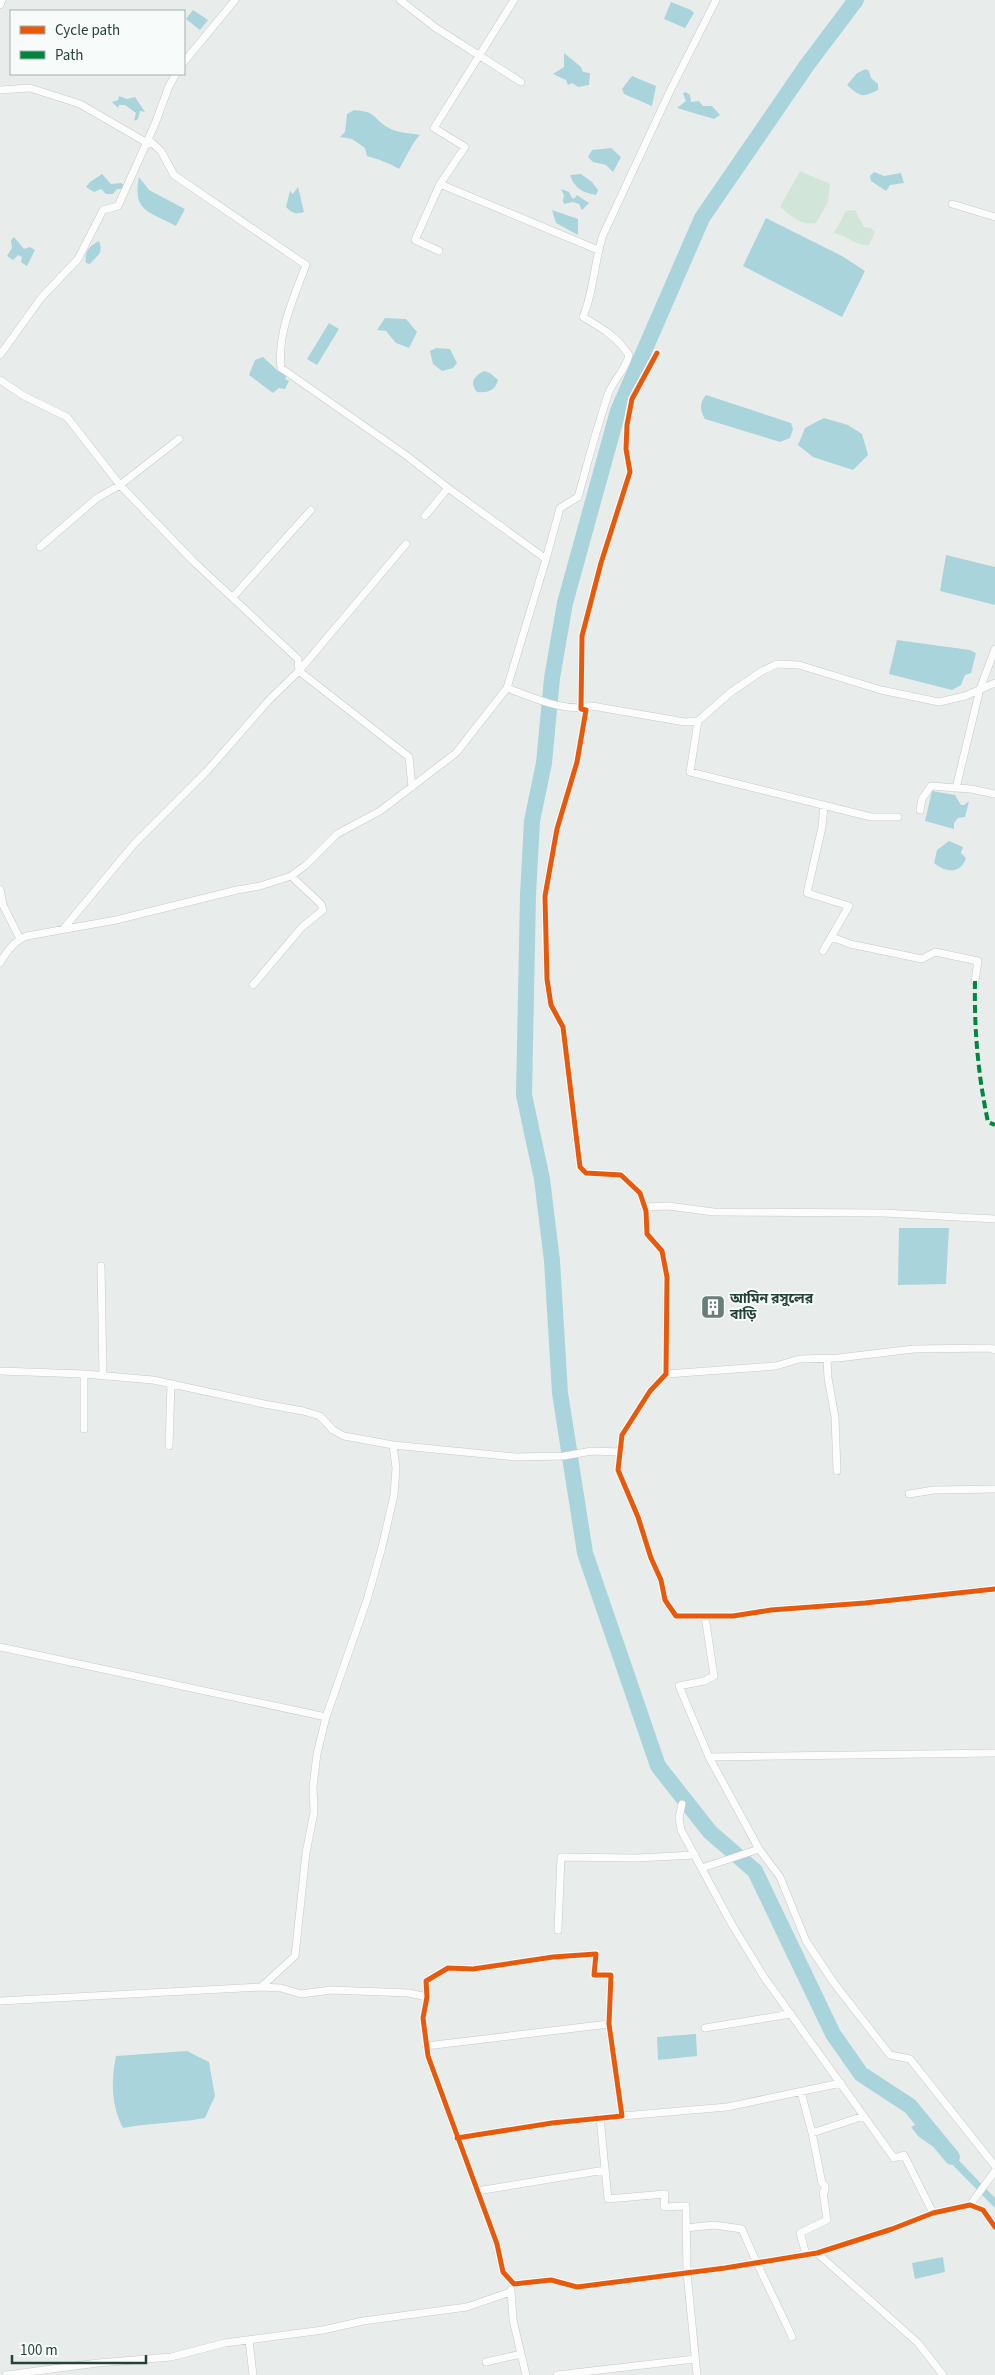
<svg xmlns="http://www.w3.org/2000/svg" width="995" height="2375" font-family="'Source Sans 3','Noto Sans Bengali',sans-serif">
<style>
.green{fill:#d1e6d8}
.water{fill:#a9d4db}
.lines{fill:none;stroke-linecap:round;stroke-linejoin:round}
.river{stroke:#a9d4db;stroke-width:16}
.street-casing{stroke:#c5cac8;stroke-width:8}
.street{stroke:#fcfcfc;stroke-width:7}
.quiet{stroke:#00873e;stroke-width:4;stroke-dasharray:8 4;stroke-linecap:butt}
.cycleway-casing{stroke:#f7fbf9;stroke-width:8}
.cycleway{stroke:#e8590c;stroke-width:5}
.labels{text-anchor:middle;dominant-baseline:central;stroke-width:4;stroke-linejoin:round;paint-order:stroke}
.poi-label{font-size:14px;font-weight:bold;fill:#24423a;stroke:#f7fbf9;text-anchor:start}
</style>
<rect width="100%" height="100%" fill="#e8edeb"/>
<!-- green -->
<path class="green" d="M800 171 830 184 828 202 816 223C802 226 791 216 780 207Z
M855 210 864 227 871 228 875 232 869 245C855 246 848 236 834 233L846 211Z"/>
<!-- water -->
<path class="water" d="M671 2 691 10 694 13 685 28 664 19Z
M193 10 208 20 200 30 186 19Z
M564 53 581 67 583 72 590 73 589 85 578 87 572 83 568 85 566 80 553 74 564 67Z
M866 69 869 71 871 78 878 84V90C861 98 861 97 847 85L857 73Z
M632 76 656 86 652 106 624 94 622 89Z
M686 92 690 95 691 102 699 101 703 106H712L720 115 714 119 677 108 686 101 683 93Z
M119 96 127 99 135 97 145 112 140 111 138 119 134 121 136 113 125 105H119L118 108 112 102 118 100Z
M354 110C379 112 371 118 389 128 398 133 411 133 420 135 413 141 405 160 399 169 392 164 377 159 367 156L365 148 352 139 340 137 345 132 347 114Z
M611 148 621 157 613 172 606 165 593 162 588 157 592 150Z
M874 172 884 176 901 173 904 183 890 185 886 191 871 181 870 176Z
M102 174 111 184 121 183 125 186 123 189H117L113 194H106L101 189 94 192 86 187 90 182Z
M581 174 592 182 598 190 596 195C583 193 574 188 570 175Z
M139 177 149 190 185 209 176 226C149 211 132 212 139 177Z
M298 187 304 212C296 215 292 213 286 207L290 191 293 194Z
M561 189 569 192 572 198 574 199 577 195 589 203 582 210 579 204 573 202 564 204 563 201 564 195Z
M552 210 578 219V235L556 223Z
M766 218 842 256 865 271 842 317 743 266Z
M14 237 24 249 30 247 35 250 27 266 21 262 22 257 18 255 13 260 7 256 12 248 11 240Z
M99 241C104 254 97 255 90 264L86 263C84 252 89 246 99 241Z
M385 318 406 319 417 332 409 348 396 343 386 331 377 330Z
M329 323 339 329 317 365 307 359Z
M436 348 450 349 457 363 453 368 442 371 433 364 430 351Z
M263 357 278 371 287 375 285 379 289 381 285 389 279 388 273 393 249 375 255 360Z
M484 371 490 373 498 380C495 391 487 393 477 392 469 383 474 376 484 371Z
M706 395 791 423 793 429 790 438 780 442 705 419C700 411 699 403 706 395Z
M824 418 848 425 862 434 868 455 853 470 813 457 798 445 805 428Z
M946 555 995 567V605L940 591Z
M897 640 970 650 976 653 971 673 965 675 961 685 952 690 889 674Z
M932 791 955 795 961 805H964L969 801 965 817 958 818 954 823V829L925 821Z
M949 841 963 847 961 853 966 858C961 874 946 873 934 863L937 850Z
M899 1228H949L946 1284 898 1285Z
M696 2034 697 2056 658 2060 657 2037Z
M187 2051 209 2062 215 2096 205 2118C178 2123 150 2123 123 2128 111 2105 111 2081 116 2056Z
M917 2124 923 2132 942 2143 995 2198V2208L938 2150 919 2137 911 2127Z
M943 2257 945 2272 915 2279 912 2263Z"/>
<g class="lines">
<!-- river -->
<path class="river" d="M856 0 807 65 702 218 618 411 565 603 552 678 544 763 532 821 528 895 524 1095 542 1179 552 1261 560 1393 585 1553 658 1766 710 1832 755 1871 833 2034 861 2074 910 2106 952 2157"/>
<defs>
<path id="street" d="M400 0 436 28 521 82
M0 5 2 0
M184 62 235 0
M0 90 30 88 80 104 149 144
M148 139 161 151 174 175 306 265C294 297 277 333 281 368L407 456 448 488
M440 184 465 147 434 128 514 0
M952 204 995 217
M439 251 415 240 440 184 598 250
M657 353 632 399 627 425 626 449 630 472 601 563 582 636 581 709 586 710 577 762 557 829 545 896 547 979 551 1005 563 1027 580 1167 586 1173 621 1175 640 1193 646 1211 647 1234 662 1251 667 1277 666 1374 650 1391 622 1435 618 1470 638 1517 651 1558 661 1580 665 1600 676 1616H733L771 1610 865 1603 995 1589
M0 355 41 298 78 259 103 210 118 206 155 124 169 86 176 74
M0 380 24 396 67 417 120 485 193 561 298 659 299 671 409 757 412 787
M425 516 448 488 546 559 507 688
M40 547 97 498 120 485 179 439
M546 559 560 508 578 497C588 462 597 426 609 392 615 378 626 369 629 355 617 337 602 328 583 317 594 291 594 262 603 235L670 91 716 0
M233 597 311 510
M698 721 690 772 871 817H898
M956 788 971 789 995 794
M920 810 922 799 931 786 956 788 980 689 995 649
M0 889 3 905 20 939
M64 928 134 844 207 771 270 699 299 671 406 544
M832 937 850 944 922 959 935 952 978 961 975 981
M823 951 849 906 807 893 822 827 824 806
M0 963C7 951 14 941 27 936L116 920 237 890 260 886 291 876 306 865 337 834 380 811 456 753 507 688C532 697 565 713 592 706L685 722 698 721 731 692 762 671 777 664 799 665 881 690 939 702 965 696 995 683
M253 985 302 927 323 910 321 904 291 876
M644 1207 668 1206 714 1212 884 1213 995 1219
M101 1266 103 1376
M827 1359 828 1378 835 1417 837 1471
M0 1371 84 1374 153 1380 264 1404 303 1411 320 1416 333 1430 344 1436 393 1445 516 1457 564 1456 592 1451 621 1452
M666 1374 776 1366 799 1359 838 1358 914 1349 991 1348 995 1350
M84 1429V1374
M169 1446 171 1384
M909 1494 934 1490 995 1489
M705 1616 714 1676 704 1681 679 1686 709 1757 759 1849 780 1877 806 1941 834 1983 890 2055 910 2059 995 2166
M0 1647 326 1717 317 1754 313 1787 314 1812 306 1853 295 1956 261 1987 0 2001
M326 1717 367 1600 382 1547 394 1495 396 1468 393 1445
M709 1757 995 1753
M682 1804 679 1818 681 1830 731 1923 764 1977 894 2158 904 2155 933 2213
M702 1868 759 1849
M558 1930 561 1857 636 1858 695 1855
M261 1987 281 1988 301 1994 331 1990 409 1993 427 1997
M705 2028 791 2014
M426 2046 609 2024
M801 2092 812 2133 864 2116
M622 2116 727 2107 841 2083
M600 2118 608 2199 665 2194 664 2207 686 2206 687 2273 697 2375
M457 2138 552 2123 622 2116 609 2024 611 1975H594L596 1954 553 1957 473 1969 448 1968 426 1981 427 1997 423 2018 428 2056 497 2244 503 2272 514 2284 551 2280 577 2287 725 2268 817 2253 892 2229 933 2213 970 2205 983 2210 995 2227
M477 2191 605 2170
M970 2205 995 2171
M686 2228 714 2225 742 2229C757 2266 776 2301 792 2337
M817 2253 918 2343 943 2375
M806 2254 800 2233 827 2220 823 2192 825 2191V2186L822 2183 812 2133
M511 2290 513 2320 526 2375
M249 2340 253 2375
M486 2362 521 2354
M6 2375 98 2363 171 2357 225 2343 323 2330 363 2321 467 2307 510 2292
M557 2375 695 2359"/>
</defs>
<!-- street casing -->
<use href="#street" class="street-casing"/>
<!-- street -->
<use href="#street" class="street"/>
<!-- quiet -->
<path class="quiet" d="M975 981C974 1029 978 1075 988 1122L995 1125"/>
<defs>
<path id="cycleway" d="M657 353 632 399 627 425 626 449 630 472 601 563 582 636 581 709 586 710 577 762 557 829 545 896 547 979 551 1005 563 1027 580 1167 586 1173 621 1175 640 1193 646 1211 647 1234 662 1251 667 1277 666 1374 650 1391 622 1435 618 1470 638 1517 651 1558 661 1580 665 1600 676 1616H733L771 1610 865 1603 995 1589
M457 2138 552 2123 622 2116 609 2024 611 1975H594L596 1954 553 1957 473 1969 448 1968 426 1981 427 1997 423 2018 428 2056 497 2244 503 2272 514 2284 551 2280 577 2287 725 2268 817 2253 892 2229 933 2213 970 2205 983 2210 995 2227"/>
</defs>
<!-- cycleway casing -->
<use href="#cycleway" class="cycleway-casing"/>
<!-- cycleway -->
<use href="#cycleway" class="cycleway"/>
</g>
<!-- icons -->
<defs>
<symbol id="building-square" viewBox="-11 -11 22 22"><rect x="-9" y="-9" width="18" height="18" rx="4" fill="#697e78" stroke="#f7fbf9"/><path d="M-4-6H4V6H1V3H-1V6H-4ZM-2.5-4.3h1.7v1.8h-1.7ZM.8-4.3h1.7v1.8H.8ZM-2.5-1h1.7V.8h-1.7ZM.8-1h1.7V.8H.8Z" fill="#fff"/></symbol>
</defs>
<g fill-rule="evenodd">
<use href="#building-square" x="699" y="1293" width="28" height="28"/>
</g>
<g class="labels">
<!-- poi labels -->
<g class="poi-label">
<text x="730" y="1299">আমিন রসুলের<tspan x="730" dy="16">বাড়ি</tspan></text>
</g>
</g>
<!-- legend -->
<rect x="10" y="10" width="175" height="65" fill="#f7fbf9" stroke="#a3b1ad"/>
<rect x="20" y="26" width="25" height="8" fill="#e8590c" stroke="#a3b1ad"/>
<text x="55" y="35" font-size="15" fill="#24423a">Cycle path</text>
<rect x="20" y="51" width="25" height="8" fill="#00873e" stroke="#a3b1ad"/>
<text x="55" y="60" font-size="15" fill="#24423a">Path</text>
<!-- scale -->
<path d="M12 2355v8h134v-8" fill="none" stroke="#24423a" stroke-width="2.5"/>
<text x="20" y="2355" font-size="15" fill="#24423a" stroke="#f7fbf9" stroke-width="4" paint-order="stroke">100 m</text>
</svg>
